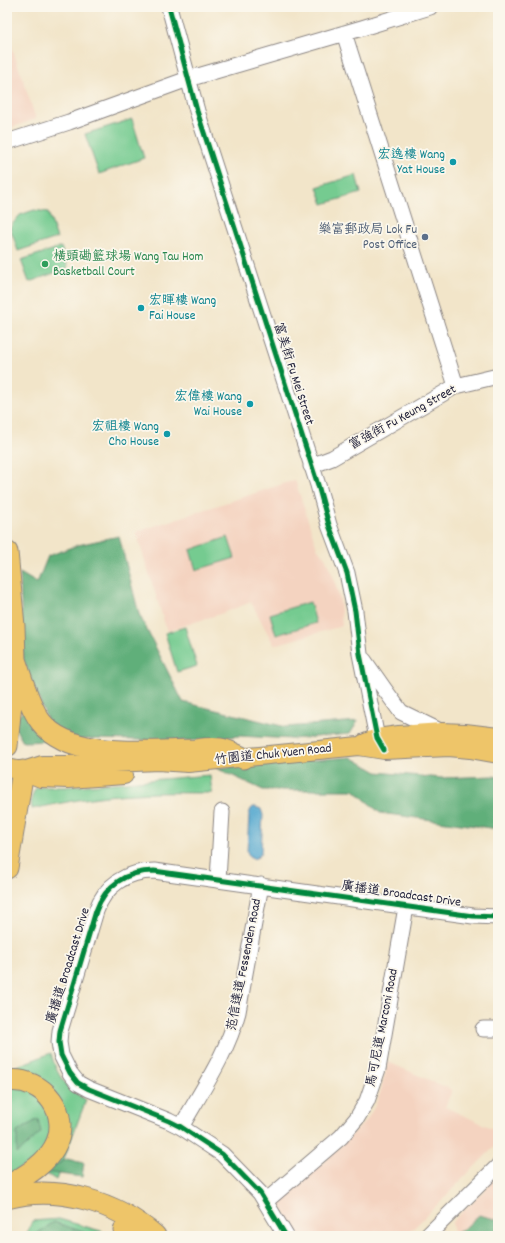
<svg xmlns="http://www.w3.org/2000/svg" width="505" height="1243" font-family="Dekko,'LXGW WenKai TC',sans-serif">
<style>
.built{fill:#f4d3c0}
.green{fill:#75cb90;stroke:#4c7666}
.forest{fill:#60af7a;stroke:#41685a}
.water{fill:#53a7cf;stroke:#3a6485}
.lines{fill:none;stroke-linecap:round;stroke-linejoin:round}
.minor-casing{stroke:#8a8482;stroke-width:17}
.major-casing{stroke:#8a8482;stroke-width:20}
.highway-casing{stroke:#8a8482;stroke-width:23}
.minor{stroke:#fff;stroke-width:15}
.major{stroke:#eec569;stroke-width:18}
.highway{stroke:#eec569;stroke-width:21}
.cycleway-casing{stroke:#fbf7ec;stroke-width:8}
.cycleway{stroke:#00873e;stroke-width:5}
.culture-dot{fill:#0f9aa8;stroke:#fbf7ec;stroke-width:1.5}
.service-dot{fill:#5c6f8a;stroke:#fbf7ec;stroke-width:1.5}
.leisure-dot{fill:#2e9e5b;stroke:#fbf7ec;stroke-width:1.5}
.labels{text-anchor:middle;dominant-baseline:central;stroke-width:3.5;stroke-linejoin:round;paint-order:stroke}
.culture-label{font-size:13px;fill:#0d838f;stroke:#fbf7ec;text-anchor:end}
.service-label{font-size:13px;fill:#4e5e75;stroke:#fbf7ec;text-anchor:end}
.leisure-label{font-size:13px;fill:#27864d;stroke:#fbf7ec;text-anchor:start}
.street-label{font-size:13px;fill:#22223b;stroke:#fbf7ec}
</style>
<rect width="100%" height="100%" fill="#fbf7ec"/>
<filter id="ink" filterUnits="userSpaceOnUse"><feTurbulence type="fractalNoise" baseFrequency=".025" numOctaves="2"/><feDisplacementMap in="SourceGraphic" scale="8" xChannelSelector="R" yChannelSelector="G"/><feConvolveMatrix kernelMatrix="1 2 1 2 8 2 1 2 1" color-interpolation-filters="sRGB"/></filter>
<filter id="wash" filterUnits="userSpaceOnUse"><feTurbulence type="fractalNoise" baseFrequency=".012" numOctaves="4" result="noise"/><feDisplacementMap in="SourceGraphic" scale="16" xChannelSelector="R" yChannelSelector="G"/><feGaussianBlur stdDeviation="0.9" result="paint"/><feColorMatrix in="noise" values="0 0 0 0 0 0 0 0 0 0 0 0 0 0 0 0 0 1.4 0 .05"/><feComposite in="paint" operator="in"/></filter>
<g filter="url(#wash)">
<rect width="100%" height="100%" fill="#f2e5c9"/>
<!-- built -->
<path class="built" d="M7 32 36 119 7 129Z
M295 480 317 548 325 557 333 576 340 600 342 626 274 645 251 602 223 613 167 631 136 532Z
M388 1062 452 1090 445 1107 498 1131V1143L406 1236H298L280 1206 284 1195 322 1164 366 1121 375 1106 380 1093Z
M498 1177V1236H454L452 1222Z"/>
<!-- green -->
<path class="green" d="M132 119 144 158 99 174 85 134Z
M356 175 361 193 323 204 317 187Z
M34 210 48 212 57 238 18 251 10 227 20 215Z
M61 247 68 268 29 282 21 260Z
M228 537 235 558 196 570 190 550Z
M310 602 316 623 276 635 270 614Z
M185 627 197 666 177 672 165 633Z
M210 775 212 793C187 793 161 792 135 794 100 795 66 802 32 809 31 800 31 796 36 788L43 787H65Z
M51 1053C57 1077 66 1087 86 1100L56 1180 30 1163 7 1175V1070Z
M59 1219 101 1231 109 1236H26L32 1221Z"/>
<!-- forest -->
<path class="forest" d="M119 536 139 614 183 702 286 727 358 721 350 734 292 739 239 736 188 741 90 739 72 740 48 722 23 659 20 573 37 583 48 556 78 545Z
M25 709 53 741 23 742 12 723Z
M351 757 377 772 441 778 493 776 498 777V829L380 813 354 790H263L216 768Z
M38 1119 41 1132 17 1154V1132Z
M67 1159 84 1163 82 1177 44 1172Z
M479 1215 495 1219 498 1217V1236H448L465 1228Z
M54 1222 95 1236H33Z"/>
<!-- water -->
<path class="water" d="M253 807H256L261 809 263 815 261 853 258 857 253 859 249 857 247 852 249 814 251 809Z"/>
</g>
<g filter="url(#ink)">
<g class="lines">
<defs>
<path id="minor" d="M169 7 197 111 318 485 329 525 347 573 355 611 360 654 377 738 383 748
M344 33 456 386
M7 142 69 122 188 79 362 28 430 7
M311 466 332 458 456 386 498 376
M364 660 385 690 401 712 442 732
M218 880 222 812
M483 1029H498
M181 1127C202 1090 227 1054 238 1012L261 885
M266 1201 341 1137 357 1118 367 1101 378 1069 406 907
M286 1236 260 1193 222 1154 181 1127 169 1121 89 1089 78 1083 70 1073 61 1055 59 1042 60 1031 96 911C105 885 127 871 154 871L473 916 498 917
M427 1236 498 1166"/>
<path id="major" d="M363 744 377 738 399 735 442 732 465 733 498 737
M7 768 23 771 41 778 68 779 124 775
M23 771 42 765H68L158 761 188 763 359 746 384 750 449 747 470 749 498 754"/>
<path id="highway" d="M7 552 14 626 15 660 7 746
M15 660C22 679 29 706 41 722 71 761 152 750 196 750 203 749 212 748 220 749 228 750 236 755 243 758
M7 868 23 771
M7 1081C44 1076 73 1115 54 1148 43 1167 24 1176 7 1187
M7 1198C58 1184 116 1202 155 1236
M124 1230 129 1236"/>
</defs>
<!-- minor casing -->
<use href="#minor" class="minor-casing"/>
<!-- major casing -->
<use href="#major" class="major-casing"/>
<!-- highway casing -->
<use href="#highway" class="highway-casing"/>
<!-- minor -->
<use href="#minor" class="minor"/>
<!-- major -->
<use href="#major" class="major"/>
<!-- highway -->
<use href="#highway" class="highway"/>
<defs>
<path id="cycleway" d="M169 7 197 111 318 485 329 525 347 573 355 611 360 654 377 738 384 750
M286 1236 260 1193 222 1154 181 1127 169 1121 89 1089 78 1083 70 1073 61 1055 59 1042 60 1031 96 911C105 885 127 871 154 871L473 916 498 917"/>
</defs>
<!-- cycleway casing -->
<use href="#cycleway" class="cycleway-casing"/>
<!-- cycleway -->
<use href="#cycleway" class="cycleway"/>
</g>
</g>
<!-- markers -->
<g class="culture-dot">
<circle cx="453" cy="162" r="4"/>
<circle cx="141" cy="308" r="4"/>
<circle cx="250" cy="404" r="4"/>
<circle cx="167" cy="434" r="4"/>
</g>
<circle class="service-dot" cx="425" cy="237" r="4"/>
<circle class="leisure-dot" cx="45" cy="264" r="4"/>
<g class="labels">
<!-- culture labels -->
<g class="culture-label">
<text x="445" y="155">宏逸樓 Wang<tspan x="445" dy="15">Yat House</tspan></text>
<text x="149" y="301" text-anchor="start">宏暉樓 Wang<tspan x="149" dy="15">Fai House</tspan></text>
<text x="242" y="397">宏偉樓 Wang<tspan x="242" dy="15">Wai House</tspan></text>
<text x="159" y="427">宏祖樓 Wang<tspan x="159" dy="15">Cho House</tspan></text>
</g>
<!-- service labels -->
<g class="service-label">
<text x="417" y="230">樂富郵政局 Lok Fu<tspan x="417" dy="15">Post Office</tspan></text>
</g>
<!-- leisure labels -->
<g class="leisure-label">
<text x="53" y="257">橫頭磡籃球場 Wang Tau Hom<tspan x="53" dy="15">Basketball Court</tspan></text>
</g>
<!-- street labels -->
<g class="street-label">
<text transform="translate(293 374) rotate(72)">富美街 Fu Mei Street</text>
<text transform="translate(403 418) rotate(-29)">富強街 Fu Keung Street</text>
<text transform="translate(273 755) rotate(-6)">竹園道 Chuk Yuen Road</text>
<text transform="translate(401 895) rotate(8)">廣播道 Broadcast Drive</text>
<text transform="translate(245 965) rotate(-79)">范信達道 Fessenden Road</text>
<text transform="translate(69 966) rotate(-73)">廣播道 Broadcast Drive</text>
<text transform="translate(383 1028) rotate(-79)">馬可尼道 Marconi Road</text>
</g>
</g>
<!-- margin -->
<rect width="505" height="1243" fill="none" stroke="#fbf7ec" stroke-width="24"/>
</svg>
